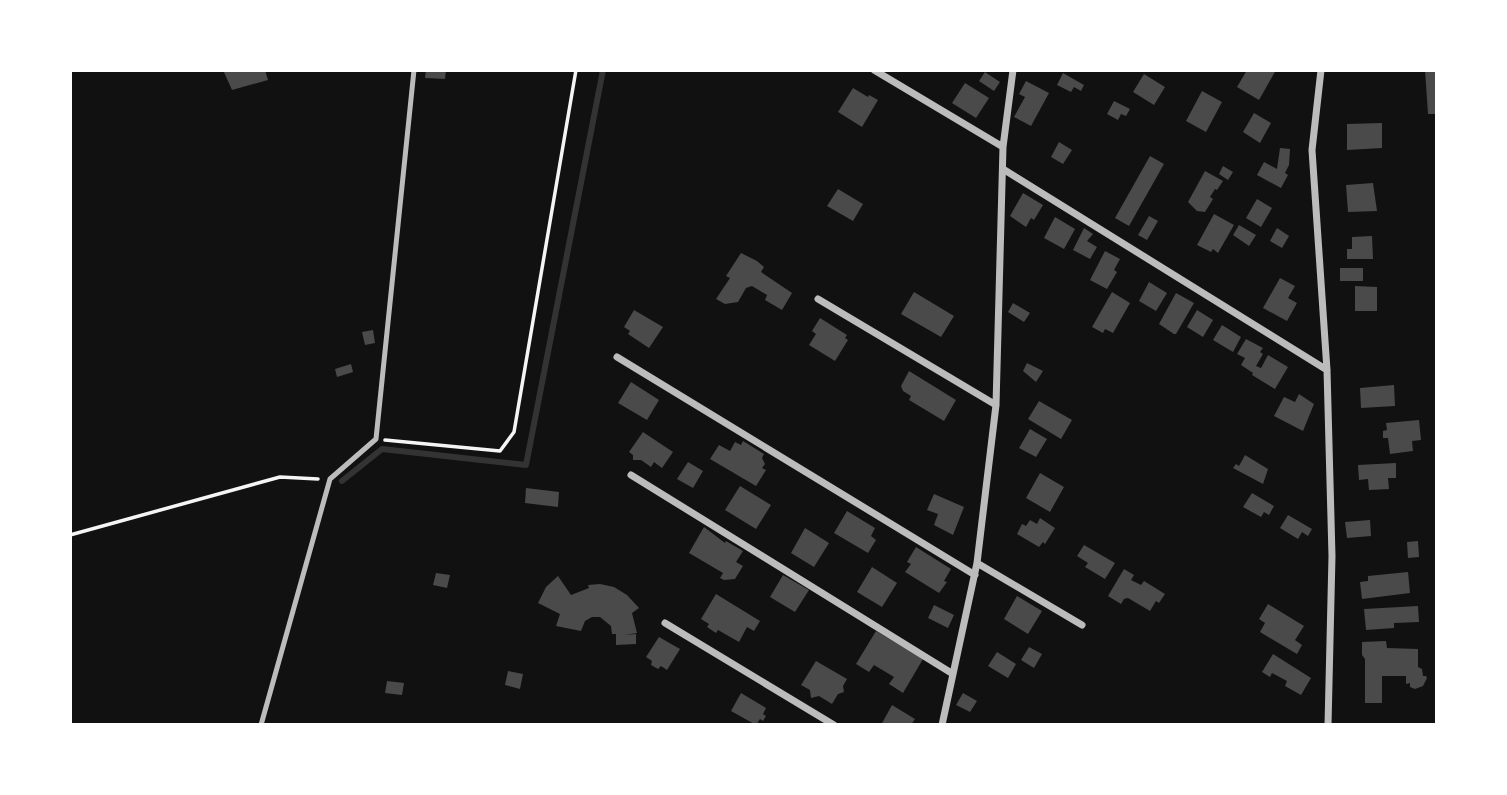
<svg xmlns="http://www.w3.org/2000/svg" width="1507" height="795" font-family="'Work Sans',sans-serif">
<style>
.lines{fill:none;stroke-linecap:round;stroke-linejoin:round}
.stream{stroke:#333;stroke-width:6}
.building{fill:#4a4a4a}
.path{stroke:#f5f5f5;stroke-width:3.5}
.service{stroke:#bcbcbc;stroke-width:5}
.minor{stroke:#bcbcbc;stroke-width:7}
</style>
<rect width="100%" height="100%" fill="#111"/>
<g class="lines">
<!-- stream -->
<path class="stream" d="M342 481 382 449 526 465 603 70"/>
</g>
<!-- building -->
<path class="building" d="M223 70H265L268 80 232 90Z
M426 70H446L445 79 425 78Z
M1247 70H1276L1259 100 1237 87Z
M1425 70H1437V114H1428Z
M985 72 1000 82 994 91 979 81Z
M1063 73 1084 85 1081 91 1074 87 1071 92 1057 85Z
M1144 74 1165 87 1154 105 1133 92Z
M1026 81 1049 93 1031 126 1014 117 1025 97 1019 94Z
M965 83 989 98 976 118 952 103Z
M853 88 868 97 869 95 878 100 862 127 838 112Z
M1202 91 1222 102 1206 132 1186 121Z
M1114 101 1130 109 1126 116 1121 114 1118 120 1107 114Z
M1254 113 1271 123 1260 143 1243 132Z
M1382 123V148L1347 150V124Z
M1059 142 1072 150 1063 164 1051 157Z
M1280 148 1290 149 1289 165 1285 173 1288 175 1281 188 1257 175 1264 162 1277 169Z
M1150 156 1164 164 1129 226 1115 218Z
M1223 166 1233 172 1228 180 1219 174Z
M1205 171 1223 181 1217 190 1215 189 1210 197 1213 199 1205 212 1197 211 1188 202Z
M1373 183 1377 211 1348 212 1346 185Z
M838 189 863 204 853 221 827 206Z
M1023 193 1043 205 1034 220 1031 218 1026 227 1010 216Z
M1257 199 1272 208 1261 227 1246 218Z
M1214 214 1234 225 1218 253 1213 249 1211 252 1197 245Z
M1149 216 1158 221 1147 240 1138 235Z
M1055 217 1075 229 1064 249 1044 238Z
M1239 225 1256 235 1249 246 1233 235Z
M1084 228 1093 234 1087 241 1097 247 1090 259 1073 250Z
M1277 228 1289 236 1282 248 1270 241Z
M1372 236 1373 259H1347V249H1352V237Z
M1105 251 1120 259 1114 270 1117 272 1107 289 1090 280Z
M741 253 757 261 764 267 761 272 792 293 782 310 765 300 767 295 752 286 746 288 738 302 725 304 716 299 730 278 726 276Z
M1340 268H1363V281H1340Z
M1280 278 1295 286 1288 298 1297 303 1287 321 1263 308Z
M1149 282 1167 293 1156 311 1139 301Z
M1355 286 1377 287V311H1355Z
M914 292 954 316 941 337 901 314Z
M1112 292 1130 303 1113 333 1105 329 1103 333 1092 327Z
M1176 293 1194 303 1176 334H1174L1159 324Z
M1013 303 1030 313 1024 322 1008 312Z
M634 310 663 327 649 348 628 334 630 331 624 327Z
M1197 310 1213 320 1203 337 1187 327Z
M820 318 847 335 845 338 848 340 835 361 809 345 816 334 812 331Z
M1222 325 1241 337 1233 352 1213 340Z
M373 330 375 343 365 345 362 332Z
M1246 339 1263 348 1260 352 1263 354 1256 366 1261 368 1268 355 1288 367 1275 389 1252 375 1253 373 1241 365 1245 358 1237 354Z
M1027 363 1043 371 1036 382 1023 371Z
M351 364 353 372 337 377 335 369Z
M909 371 956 400 944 421 909 400 911 396 903 391 901 386Z
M631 382 659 400 647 420 618 403Z
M1394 385 1395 406 1361 408 1360 388Z
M1299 394 1314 404 1303 431 1274 416 1284 397 1295 402Z
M1039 401 1072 420 1061 439 1028 419Z
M1419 420 1421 440 1412 441 1413 451 1390 454 1388 438H1383V431L1387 430 1386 423Z
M1030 429 1047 439 1036 457 1019 448Z
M643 432 673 452 662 468 654 462 651 467 641 460H633V455L629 452Z
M743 441 764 454 762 458 765 464 762 468 766 470 756 486 710 459 719 445 730 451 735 442 741 445Z
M1245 455 1268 469 1263 484 1233 468 1236 464 1239 466Z
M688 462 703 471 693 488 677 479Z
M1396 463V478H1388L1389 489 1369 490 1368 479 1359 480 1358 465Z
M1040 473 1064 487 1050 512 1026 498Z
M740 486 771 505 756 529 725 510Z
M526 488 559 492 558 507 525 503Z
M1252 493 1274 506 1269 515 1264 512 1261 517 1243 507Z
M934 494 964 507 953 535 934 525 938 514 927 510Z
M847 511 875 528 871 536 876 540 868 553 834 533Z
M1288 515 1312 529 1308 536 1302 532 1298 539 1280 528Z
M1040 518 1055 528 1045 544 1043 542 1039 547 1017 534 1022 524 1026 526 1030 520 1037 524Z
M1370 520 1371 536 1347 538 1345 522Z
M704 527 725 543 726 541 743 551 736 562 743 566 735 579 724 580 720 578 723 573 689 553Z
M805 528 829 543 814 567 791 553Z
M1418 541 1419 557 1408 558 1407 542Z
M1084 545 1115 563 1105 579 1085 567 1088 563 1077 556Z
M916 547 951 569 944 581 947 582 939 593 905 572 911 564 907 562Z
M872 567 897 583 882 607 857 592Z
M1124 569 1134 575 1131 580 1141 585 1144 581 1165 594 1159 603 1156 601 1150 611 1128 598 1124 599 1121 604 1108 596Z
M1408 572 1410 593 1362 599 1360 582 1368 581V576Z
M436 573 450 575 447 588 433 585Z
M783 575 809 590 795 612 770 597Z
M558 576 571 595 589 588 588 585 600 584 614 587 627 595 639 608 632 613 637 633 624 635 636 634V644L616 645V634H612L611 626 600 617H592L585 621 581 631 556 626 560 614 538 603 546 587Z
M716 594 760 621 754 631 747 627 739 642 718 630 716 633 707 627 709 624 701 619Z
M1017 596 1042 611 1028 634 1004 619Z
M1268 604 1304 626 1295 640 1302 645 1297 654 1260 632 1265 623 1259 619Z
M934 605 954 615 948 628 928 618Z
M1418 606 1419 622 1394 623V628L1366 630 1364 609Z
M876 631 923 659 903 693 889 684 894 677 874 665 869 672 856 664Z
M659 637 680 649 667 670 661 666 658 669 651 665 652 661 646 657Z
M1386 641 1387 648 1418 649V667L1422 669 1423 676H1426L1427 678 1423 686 1415 689 1410 687V683L1406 684V676H1382V703H1365V659L1362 655V642Z
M1029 647 1042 654 1034 668 1021 660Z
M997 652 1016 664 1008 678 988 666Z
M1273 654 1311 678 1301 695 1285 686 1287 681 1272 673 1270 677 1262 672Z
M816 661 847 679 843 686 844 692 838 694 832 704 819 696 811 698 810 690 801 685Z
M508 671 523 674 520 689 505 685Z
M387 681 404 683 402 695 385 693Z
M741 693 766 708 763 714 766 716 763 721 760 719 756 725 731 711Z
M963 693 977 701 970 712 956 705Z
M892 705 915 719 911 725H881Z"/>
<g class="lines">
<!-- path -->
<path class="path" d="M385 440 500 451 514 432 576 70
M70 535 280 477 318 479"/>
<!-- service -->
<path class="service" d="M261 725 330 479 376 439 414 70"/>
<!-- minor -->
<path class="minor" d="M874 70 1003 147
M1321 70 1312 150 1327 370 1332 556 1328 725
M1003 169 1327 370
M818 299 996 405
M617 357 975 575
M631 475 953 674
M977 563 1082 625
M665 623 834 725
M942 725 977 563 996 405 1003 147 1013 70"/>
</g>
<!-- border -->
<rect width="1507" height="795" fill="none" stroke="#ffffff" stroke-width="144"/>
</svg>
